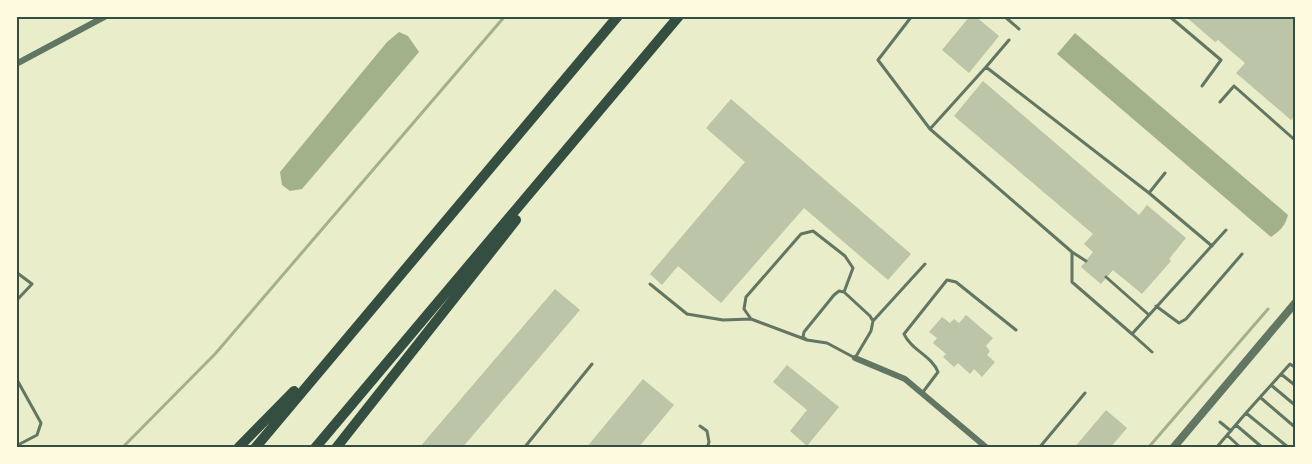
<svg xmlns="http://www.w3.org/2000/svg" width="1312" height="464" font-family="Lato,sans-serif">
<style>
.water{fill:#a3b18a}
.lines{fill:none;stroke-linecap:round;stroke-linejoin:round}
.stream{stroke:#a3b18a;stroke-width:3}
.building{fill:#bcc5a7}
.service{stroke:#617663;stroke-width:3}
.minor{stroke:#617663;stroke-width:6}
.tertiary{stroke:#617663;stroke-width:8}
.motorway{stroke:#344e41;stroke-width:10}
.neatline{fill:none;stroke:#344e41;stroke-width:2}
</style>
<rect width="100%" height="100%" fill="#e9edc9"/>
<!-- water -->
<path class="water" d="M399 32 408 36 419 52 302 189 290 191 282 185 280 172 387 42Z
M1075 33 1288 215C1285 226 1280 231 1271 237L1057 54Z"/>
<g class="lines">
<!-- stream -->
<path class="stream" d="M122 448 215 354 505 16
M1148 448 1268 309"/>
</g>
<!-- building -->
<path class="building" d="M970 16H975L999 36 969 73 942 50Z
M1185 16H1296V115L1291 120 1236 73 1245 63 1218 40 1215 42Z
M983 81 1139 215 1147 205 1186 238 1169 259 1171 261 1142 294 1113 270 1101 284 1081 267 1093 252 1084 244 1093 234 954 116Z
M731 99 911 254 888 280 804 208 721 303 678 266 662 285 650 274 745 162 706 128Z
M555 289 580 310 462 448H419Z
M966 315 993 338 986 346 990 351 987 355 995 362 982 377 974 369 970 374 958 363 954 367 943 357 946 354 933 343 937 338 929 332 942 317 950 323 954 319 959 323Z
M787 365 839 407 807 446 790 431 807 410 773 382Z
M643 379 674 405 638 448H586Z
M1106 410 1127 428 1110 448H1074Z"/>
<g class="lines">
<!-- service -->
<path class="service" d="M912 16 878 60 930 129 1072 252V282L1132 334 1226 230
M1004 16 1019 29
M1169 16 1221 60 1202 86
M1009 40 986 67 1149 193
M1220 102 1234 86 1296 141
M930 129 986 67
M1165 173 1149 193 1212 246
M1072 252 1086 261
M16 272 32 284 16 301
M1106 277 1149 315
M650 284 687 314 723 320 751 319
M839 291 844 292 870 316 873 321 871 331 855 358 827 343 807 340 803 337 804 332 834 295Z
M1156 306 1179 323 1186 319 1242 254
M873 321 925 264
M1132 334 1152 352
M807 340 751 319 744 309 746 297 801 234 813 231 845 256 853 268 844 292
M1281 374 1296 386
M16 378 41 423 37 435 16 446
M1271 385 1296 406
M923 392 938 372C932 356 911 350 904 334L947 280 956 282 1016 330
M1261 398 1296 428
M1220 422 1231 431
M1236 425 1263 448
M700 426 707 431 709 442 707 448
M1227 435 1241 448
M524 448 592 364
M1039 448 1085 393
M1216 448 1246 413
M1289 448 1246 413 1290 364 1296 368"/>
<!-- minor -->
<path class="minor" d="M16 64 106 16
M855 358 905 379 987 448"/>
<!-- tertiary -->
<path class="tertiary" d="M1173 448 1296 302"/>
<!-- motorway -->
<path class="motorway" d="M238 448 294 391
M255 448 618 16
M315 448 679 16
M336 448 516 220"/>
</g>
<!-- border -->
<rect width="1312" height="464" fill="none" stroke="#fefae0" stroke-width="36"/>
<rect x="18" y="18" width="1276" height="428" class="neatline"/>
</svg>
